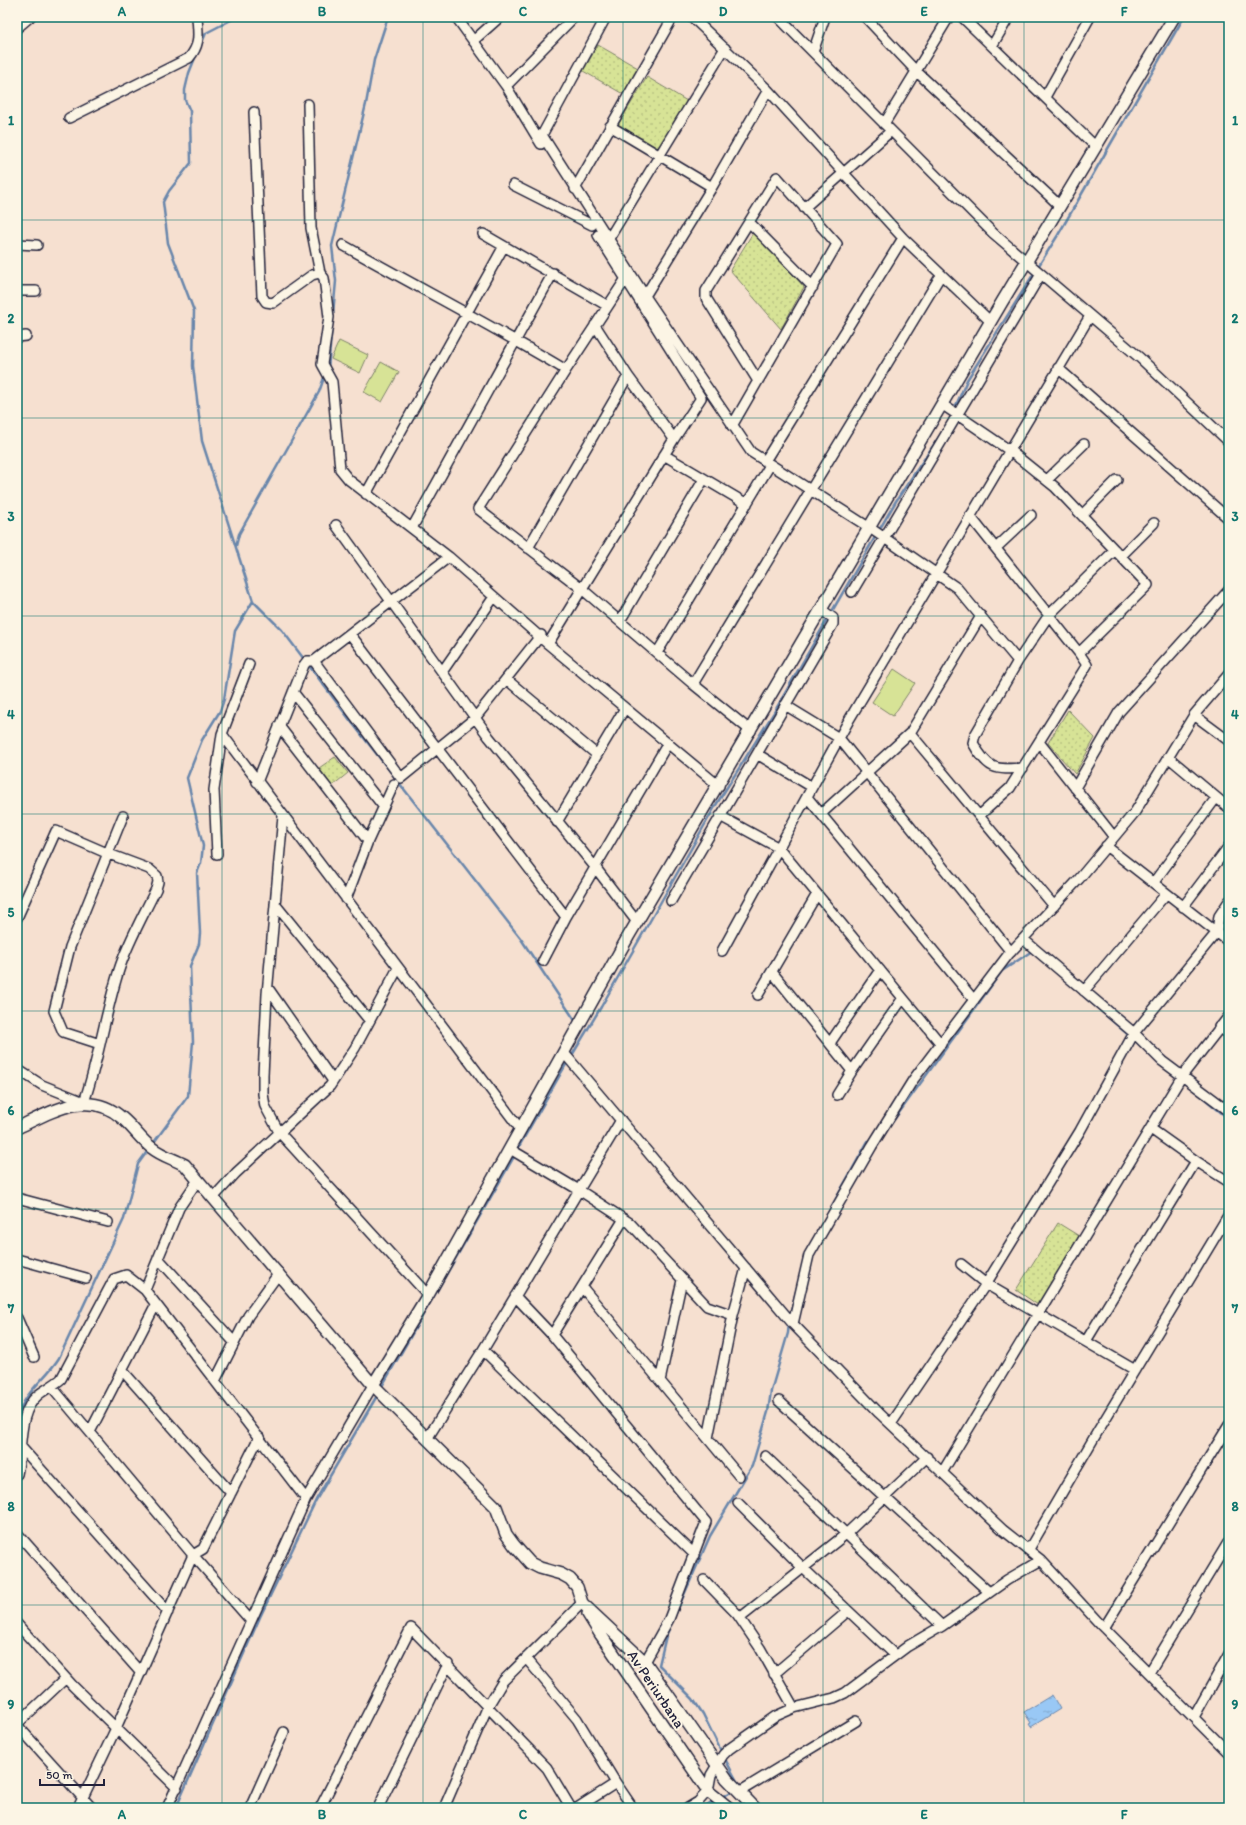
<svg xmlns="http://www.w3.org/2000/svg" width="1246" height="1825" font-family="Itim,sans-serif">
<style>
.park{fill:url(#park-dots);stroke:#7c8268}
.garden{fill:#d7e396;stroke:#7c8268}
.water{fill:url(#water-ripples);stroke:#6986ab}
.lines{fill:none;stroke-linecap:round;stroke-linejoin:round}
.stream{stroke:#6986ab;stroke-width:2.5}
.minor-casing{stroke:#22223b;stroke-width:12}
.tertiary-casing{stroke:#22223b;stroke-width:14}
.minor{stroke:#fcf5e5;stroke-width:9}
.tertiary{stroke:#fcf5e5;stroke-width:11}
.grid{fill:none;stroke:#0f766e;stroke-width:1;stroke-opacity:0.55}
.labels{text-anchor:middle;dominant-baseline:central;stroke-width:4;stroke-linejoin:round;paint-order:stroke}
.street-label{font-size:15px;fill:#22223b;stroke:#fcf5e5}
.neatline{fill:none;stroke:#0f766e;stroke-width:1.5}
.grid-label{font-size:13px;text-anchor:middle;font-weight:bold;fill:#0f766e}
</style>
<defs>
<pattern id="park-dots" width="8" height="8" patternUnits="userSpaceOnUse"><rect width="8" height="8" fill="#d7e396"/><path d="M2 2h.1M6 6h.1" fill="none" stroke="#b8c282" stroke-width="1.8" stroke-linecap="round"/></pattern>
<pattern id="water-ripples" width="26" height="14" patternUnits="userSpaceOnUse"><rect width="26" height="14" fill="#99c8f5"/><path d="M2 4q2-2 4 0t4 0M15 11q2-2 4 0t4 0" fill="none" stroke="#84acd3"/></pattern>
</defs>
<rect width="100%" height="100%" fill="#f6e0d0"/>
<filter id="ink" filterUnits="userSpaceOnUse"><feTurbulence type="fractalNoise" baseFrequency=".025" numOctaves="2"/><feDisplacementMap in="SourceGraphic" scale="8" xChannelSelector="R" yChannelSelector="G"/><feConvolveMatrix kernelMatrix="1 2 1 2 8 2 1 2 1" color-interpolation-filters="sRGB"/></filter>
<g filter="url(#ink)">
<!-- park -->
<path class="park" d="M598 45 638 68 623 94 583 71Z
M647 77 687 101 658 149 618 125Z
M754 231 804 287 781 329 730 270Z
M1068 710 1095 738 1075 774 1048 743Z
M335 757 348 773 332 786 319 768Z
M1058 1223 1079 1236 1038 1305 1016 1290Z"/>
<!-- garden -->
<path class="garden" d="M339 341 368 355 360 373 331 359Z
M381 362 399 372 382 402 364 392Z
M894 669 915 683 893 716 872 702Z"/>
<!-- water -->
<path class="water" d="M1052 1695 1060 1709 1031 1727 1029 1724 1031 1723 1024 1712Z"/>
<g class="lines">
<!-- stream -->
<path class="stream" d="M201 45 206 33 233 19V17
M197 53 189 73 185 90V100L190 111 191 163 169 191 163 202 168 243 194 311 193 366 202 441 253 601 282 630 350 720 521 939 576 1022
M328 369 336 281 332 246 366 104 374 60 388 17
M954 410 967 380 1058 235 1184 17
M236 546 239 534 319 392 325 375
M831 613 896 501 939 437
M1080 993 1140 1045
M571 1057 601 1007 716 805 773 714 828 618
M1194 1090 1229 1119
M888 1128 1002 971 1032 951
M152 1145 188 1096 193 1042 190 966 199 944 200 933 197 873 201 863 203 846 187 778 202 740 220 711 224 699 235 631 253 601
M517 1150 568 1061
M829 1211 868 1141 872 1142
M790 1315 802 1268
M381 1388 515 1155
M17 1419C24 1391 45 1380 59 1358L124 1219 138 1164 149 1149
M676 1613 710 1536 752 1466 768 1412 771 1391 788 1333 789 1322
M672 1622 666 1636 659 1665 693 1699 703 1714 722 1753
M724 1757 738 1783
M721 1798 734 1790
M176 1808 260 1617 316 1500 378 1394
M703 1808 715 1801"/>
<defs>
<path id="minor" d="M456 17 506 86 541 144
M606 17 542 135 645 296 751 452 870 528 957 588 1018 661
M692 17 768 90 903 238 991 322
M778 17 993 233 1140 358 1229 442
M865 17 916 71 1060 206
M962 17 1096 147
M17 28 30 17
M473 41 500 17
M992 46 1009 17
M813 52 825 17
M506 86 574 17
M1045 97 1090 17
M308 104 311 228 320 273
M254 112 262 296 266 302 273 303 312 275 320 273 324 278 329 317 322 364 332 382 340 469 349 480 449 557 548 644 719 786
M69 118 189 58C201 44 198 34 197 17
M884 124 949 17
M610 126 712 187
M513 185 592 225
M575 189 673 17
M804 208 891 131
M750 223 813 287
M483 234 608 306
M608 240 725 48
M17 244 37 245
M343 245C417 287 493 326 566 370
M625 280 566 370 478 509 582 589 693 684 751 731
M17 291H36
M645 296 712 187 768 90
M595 325 628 376 674 439
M17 337 26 336
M1058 368 1229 519
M943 405 1009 450 1055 487 1148 585 1079 653
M732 426 837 244 777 177 706 291V298L758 381
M664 455 747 504
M765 461 903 238
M1047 480 1084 444
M366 494 504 246
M1082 515 1117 480
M970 516 1079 653 1087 665 1010 788 980 815
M336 525 489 737 595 867 637 922
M412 528 553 273
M528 548 628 376
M996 548 1031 515
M1121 556 1154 523
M852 592 1041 274
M620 621 704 479
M350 634 566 917
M548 644 674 439 701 398 598 235
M657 653 770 465
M314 661 401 778 475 718 541 635
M442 672 494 597
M506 679 596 754
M693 684 941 275
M293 692 383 806
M785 705 839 738 1011 952
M1194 715 1229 741
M279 726 368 841
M910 733 1054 906
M222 734 521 1130
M1039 742 1114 837
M757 754 812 787
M1168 757 1229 808
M1023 768C995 770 988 770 973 743L975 735 1018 661 1049 615 1115 550
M257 782 304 665 307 661H314L449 557
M1075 788 1119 712 1229 590
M807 797 974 1000
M821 814 910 733 981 616
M283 816 267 994 263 1075V1094L265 1106 279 1132 428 1295
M720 816 779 848 941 1044
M557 822 625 708
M1106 846 1229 942
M217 854 214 790 222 734 249 664
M1154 882 1216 798
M346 899 368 841 394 784
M671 901 833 624V618L822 610
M275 904 369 1020
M1183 907 1229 846
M17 918 56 831 109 854 149 869 157 876 158 882 156 889C144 914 127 944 119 970 105 1013 99 1059 84 1102L42 1085 17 1069
M1023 939 1134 1033 1162 1061 1229 1111
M722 951 849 720 1090 316
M543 961 566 917 668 743
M772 972 852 1071
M268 988 333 1081
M1084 991 1166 894
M758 995 817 894
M1219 1027 1229 1034
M830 1043 880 970
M100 1044 63 1032 54 1011 70 947 123 816
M564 1053 793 1324 879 1413 1003 1530 1041 1560 1099 1623 1229 1753
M837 1095 852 1071 903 998
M1151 1129 1196 1161 1229 1182
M510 1149 579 1190 630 1223 707 1306 733 1315
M17 1198 108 1222
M213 1198 236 1173 330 1086 355 1048 398 968
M158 1258 234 1342
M17 1259 86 1278
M961 1264 986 1284 1135 1370
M582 1287 739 1476
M145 1290 179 1208 198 1180
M515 1296 552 1335 706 1522 669 1619 645 1662
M17 1318 34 1357
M793 1324 809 1255 872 1146 913 1080 1008 955 1079 879 1135 812 1194 715 1229 674
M552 1335 624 1219
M1086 1341 1196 1161
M483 1350 695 1555
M122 1370 231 1493
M215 1381 248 1316 279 1273
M660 1381 682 1280
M52 1387 193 1555 251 1621
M779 1401 989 1592
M891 1424 986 1284 1080 1131 1134 1033 1217 932 1219 916 1229 901
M90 1432 156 1304
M708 1438 733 1315 746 1268
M427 1439 483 1350 621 1120
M21 1447 168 1612
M765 1456 942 1626
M943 1471 1182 1076 1229 1016
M17 1474C23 1449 17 1413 38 1395 46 1389 54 1385 61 1379L114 1279 126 1275 145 1290 306 1499
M738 1503 803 1568 895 1655
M17 1533 141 1673
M1029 1549 1098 1431 1229 1214
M704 1580 737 1614 760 1648 794 1708
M740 1618 846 1534 927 1457
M17 1624 73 1686 177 1788
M1104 1628 1229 1425
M526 1658 577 1719 616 1783 633 1808
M1149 1673 1229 1541
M774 1674 848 1611
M1194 1717 1229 1654
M17 1724 66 1678
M17 1725 92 1808
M739 1792 856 1721
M78 1808 116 1728 193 1555 203 1549 259 1437
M167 1808 306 1499 373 1385
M250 1808 284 1732
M320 1808 411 1628 547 1768 571 1808
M378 1808 448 1664
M444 1808 488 1706 503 1681 582 1603
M577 1808 616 1783
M688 1808 698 1802 708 1791 711 1775 723 1755 729 1749 776 1716 794 1708 834 1698 845 1693 908 1646 942 1626 1007 1580 1041 1560"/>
<path id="tertiary" d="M17 1128C51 1112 89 1088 122 1118 133 1127 141 1140 152 1148 162 1156 174 1159 185 1165L373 1385 496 1507 506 1534 514 1545 530 1563 540 1568 561 1574 570 1579 577 1587 582 1603 645 1662 727 1779 755 1808
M373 1385 428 1295 628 937 1002 302 1174 17
M588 1614 601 1635 708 1791 729 1808"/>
</defs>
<!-- minor casing -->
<use href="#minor" class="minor-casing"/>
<!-- tertiary casing -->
<use href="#tertiary" class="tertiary-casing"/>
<!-- minor -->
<use href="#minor" class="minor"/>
<!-- tertiary -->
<use href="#tertiary" class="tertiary"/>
</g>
</g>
<!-- grid -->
<path class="grid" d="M222 17V1808M423 17V1808M623 17V1808M823 17V1808M1024 17V1808M17 220H1229M17 418H1229M17 616H1229M17 814H1229M17 1011H1229M17 1209H1229M17 1407H1229M17 1605H1229"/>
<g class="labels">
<!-- street labels -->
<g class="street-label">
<text transform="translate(656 1689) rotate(56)">Av Periurbana</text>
</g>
</g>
<!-- margin -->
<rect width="1246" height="1825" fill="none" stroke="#fcf5e5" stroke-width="44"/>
<!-- scale -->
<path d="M40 1779v6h64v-6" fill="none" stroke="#22223b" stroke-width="2"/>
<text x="46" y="1779" font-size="12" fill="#22223b" stroke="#fcf5e5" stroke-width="3" paint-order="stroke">50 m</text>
<rect x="22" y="22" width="1202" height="1781" class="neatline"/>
<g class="grid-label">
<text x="122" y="16">A</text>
<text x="322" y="16">B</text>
<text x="523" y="16">C</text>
<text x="723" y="16">D</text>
<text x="924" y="16">E</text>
<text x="1124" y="16">F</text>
<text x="11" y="125">1</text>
<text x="1235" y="125">1</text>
<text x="11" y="323">2</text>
<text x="1235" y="323">2</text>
<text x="11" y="521">3</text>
<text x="1235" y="521">3</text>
<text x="11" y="719">4</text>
<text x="1235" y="719">4</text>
<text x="11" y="917">5</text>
<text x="1235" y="917">5</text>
<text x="11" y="1115">6</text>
<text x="1235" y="1115">6</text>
<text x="11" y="1313">7</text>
<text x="1235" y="1313">7</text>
<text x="11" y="1511">8</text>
<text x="1235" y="1511">8</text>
<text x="11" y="1709">9</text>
<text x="1235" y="1709">9</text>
<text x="122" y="1819">A</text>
<text x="322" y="1819">B</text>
<text x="523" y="1819">C</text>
<text x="723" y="1819">D</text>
<text x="924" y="1819">E</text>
<text x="1124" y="1819">F</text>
</g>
</svg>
